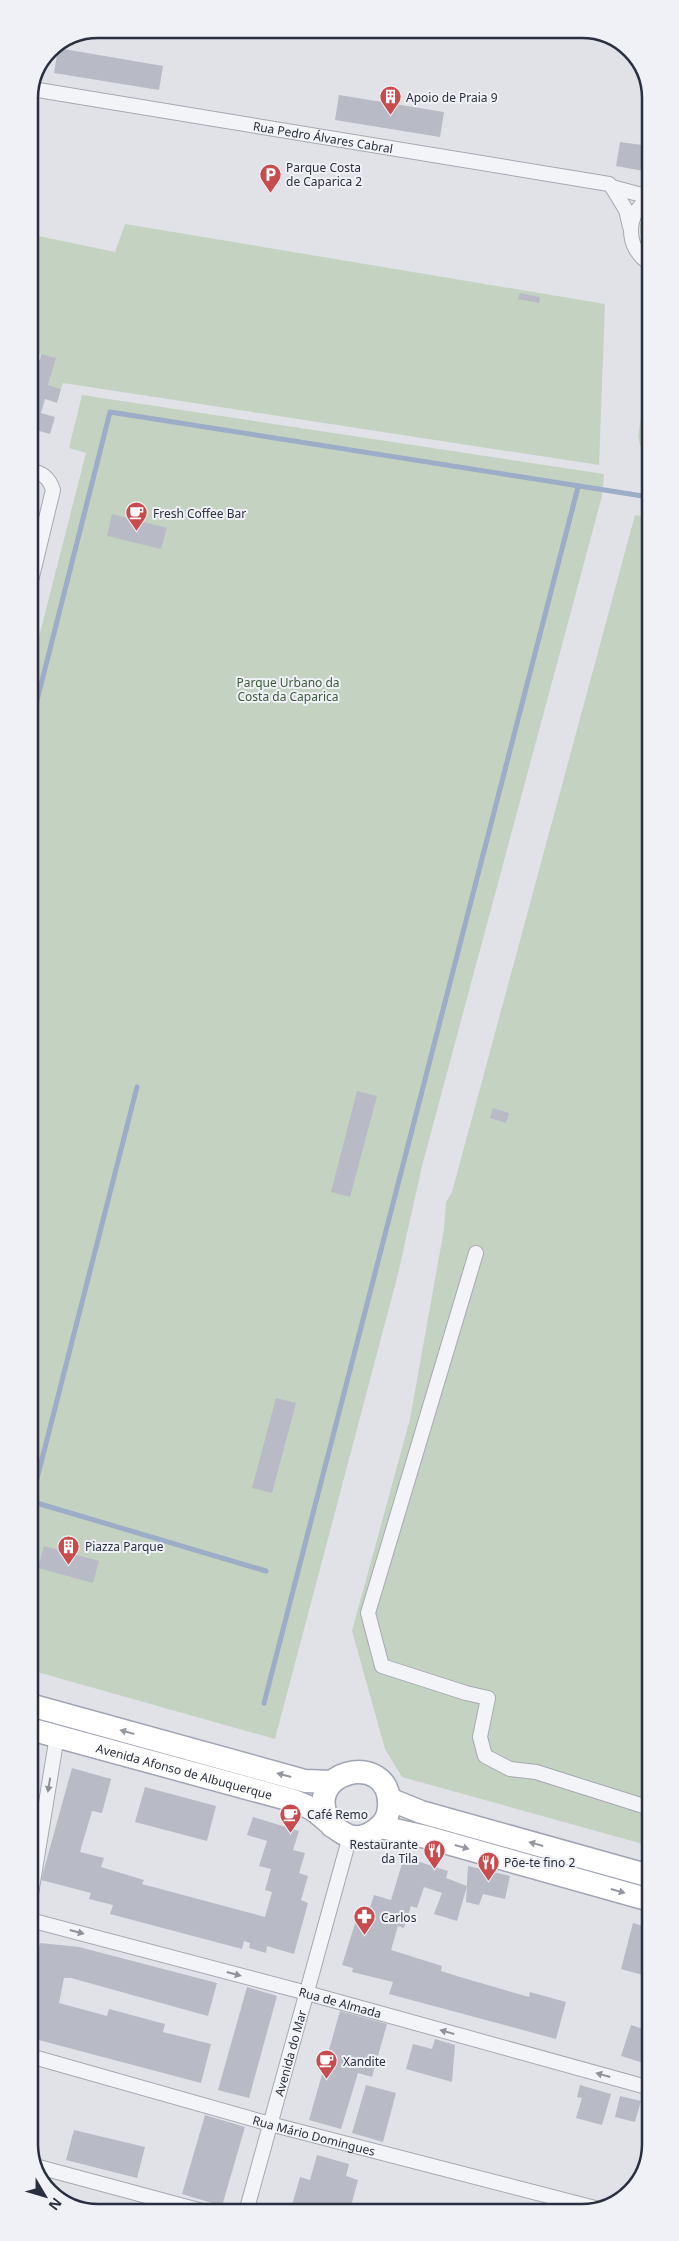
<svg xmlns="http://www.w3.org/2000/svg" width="679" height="2241" font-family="'Noto Sans',sans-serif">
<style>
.green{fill:#c4d2c2}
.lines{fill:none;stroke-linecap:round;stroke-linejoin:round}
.stream{stroke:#9dacc7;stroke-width:5}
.building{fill:#b8bbc5}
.minor-casing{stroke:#a6a9b2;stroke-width:16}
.primary-casing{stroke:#a0a5b4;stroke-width:25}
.minor{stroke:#f3f4f7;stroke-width:14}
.primary{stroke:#fff;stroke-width:22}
.oneway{fill:#94979f}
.oneway2{fill:#8e929b}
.labels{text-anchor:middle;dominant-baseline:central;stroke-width:4;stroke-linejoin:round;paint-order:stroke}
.poi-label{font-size:12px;fill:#2a2f3f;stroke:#f0f1f6;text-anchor:start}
.street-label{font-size:12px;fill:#2a2f3f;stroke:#f0f1f6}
.park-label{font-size:12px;fill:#395a37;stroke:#f0f1f6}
.rim{fill:none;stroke:#2a2f3f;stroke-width:2.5}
</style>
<rect width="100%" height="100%" fill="#e0e2e8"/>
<!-- green -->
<path class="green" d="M649 210V251C638 239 636 222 649 210Z
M125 224 605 304 599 465 63 383 61 389 48 385 55 358 29 351V234L115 252Z
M649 360V456L640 445 638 437Z
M82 395 604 474 602 496 422 1166 398 1274 275 1739 30 1670 29 676 86 453 69 448Z
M635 515 649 517 650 1846 402 1777 385 1749 352 1631 410 1419 444 1229 446 1202 452 1192Z"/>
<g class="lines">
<!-- stream -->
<path class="stream" d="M29 732 110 412 649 497
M30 1501 266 1571
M30 1506 137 1087
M264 1703 578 487"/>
</g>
<!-- building -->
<path class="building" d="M58 48 163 66 159 90 54 73Z
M339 95 444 112 440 137 335 120Z
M620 142 649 146V172L616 166Z
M520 293 540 297 539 303 518 299Z
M41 354 56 358 48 385 61 389 57 403 45 399 41 413 55 417 50 434 29 428V357L40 360Z
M112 514 167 528 161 549 107 536Z
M357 1091 377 1096 350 1197 331 1192Z
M493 1108 509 1113 506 1123 490 1118Z
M276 1398 296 1403 272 1493 252 1488Z
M44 1546 99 1561 93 1583 38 1568Z
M72 1768 111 1779 102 1813 92 1811 80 1852 104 1858 101 1867 144 1880 142 1884 265 1917 272 1892 265 1890 271 1869 259 1866 267 1841 247 1835 253 1817 299 1831 293 1850 305 1853 299 1873 308 1876 301 1900 308 1903 294 1954 267 1946 266 1953 249 1948 250 1943 244 1941 242 1949 110 1914 113 1905 89 1899 91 1893 41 1880Z
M145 1787 216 1806 207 1841 135 1822Z
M404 1857 448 1871 446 1878 467 1886 457 1921 434 1914 442 1893 424 1887 417 1908 411 1906 404 1928 398 1926 391 1950 442 1966 441 1971 460 1977 529 1997 530 1992 566 2002 556 2039 389 1994 393 1982 352 1972 353 1968 342 1965 358 1914 367 1917 374 1895 391 1900Z
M468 1866 510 1876 505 1899 483 1894 479 1905 466 1902Z
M633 1923 650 1928V1977L621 1969Z
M40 1943 79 1947 217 1983 208 2016 71 1978H64L59 2003 107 2016 109 2009 165 2024 163 2032 211 2044 201 2083 31 2038 33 2030 30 2029V1987Z
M247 1987 277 1996 249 2098 218 2090Z
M340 2011 387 2024 372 2077 358 2073 341 2129 309 2120Z
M631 2025 650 2031V2065L621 2056Z
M435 2039 455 2045 452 2082 406 2069 413 2044 432 2049Z
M366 2085 396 2093 383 2142 352 2133Z
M580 2085 611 2094 602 2125 576 2118 582 2098 577 2097Z
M620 2096 641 2101 635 2122 615 2117Z
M205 2115 245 2127 222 2206 182 2194Z
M74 2130 145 2147 137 2178 66 2160Z
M317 2155 349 2164 346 2176 358 2180 351 2206 344 2204 342 2209 336 2207 335 2211 290 2212 300 2177 310 2180Z"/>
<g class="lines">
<defs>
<g id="minor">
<path id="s1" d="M32 89 609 184 612 187 638 194 649 195"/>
<path d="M612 187 626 210 630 227"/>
<path d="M649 199C625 214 625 247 649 263"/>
<path d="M29 470C42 473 49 477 53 490L29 589"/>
<path d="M476 1253 368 1613 382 1666 466 1693 488 1698 480 1737 485 1756 510 1769 536 1772 650 1808"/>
<path d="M30 1900 57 1736"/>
<path id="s2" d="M30 1920 307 1993 650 2088"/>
<path id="s3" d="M30 2056 270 2124 599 2209"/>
<path d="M35 2166 206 2212"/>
<path id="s4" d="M246 2212 350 1836"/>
</g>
<g id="primary">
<path d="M30 1705 305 1781 332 1782"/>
<path id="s5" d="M30 1729 291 1800C299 1803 308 1806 315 1811 335 1826 351 1850 377 1829 384 1824 389 1815 389 1806 392 1748 295 1771 332 1826"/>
<path d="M389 1799 421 1812 650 1876"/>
<path d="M381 1827 426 1837 650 1900"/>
</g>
</defs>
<!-- minor casing -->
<use href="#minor" class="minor-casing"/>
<!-- primary casing -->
<use href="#primary" class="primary-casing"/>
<!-- minor -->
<use href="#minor" class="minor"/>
<!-- primary -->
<use href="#primary" class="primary"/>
</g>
<!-- one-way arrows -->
<defs><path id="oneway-solid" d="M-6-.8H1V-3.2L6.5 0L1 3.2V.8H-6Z" transform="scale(1.25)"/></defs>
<g class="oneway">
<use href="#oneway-solid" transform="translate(127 1732) rotate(-164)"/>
<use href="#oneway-solid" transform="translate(284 1775) rotate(-165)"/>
<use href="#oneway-solid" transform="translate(536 1844) rotate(-164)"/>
<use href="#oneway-solid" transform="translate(462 1847) rotate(16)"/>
<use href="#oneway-solid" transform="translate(618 1891) rotate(16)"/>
</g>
<g class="oneway2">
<use href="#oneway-solid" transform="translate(49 1785) rotate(99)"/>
<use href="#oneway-solid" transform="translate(77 1932) rotate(15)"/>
<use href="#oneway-solid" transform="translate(234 1974) rotate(15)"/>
<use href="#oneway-solid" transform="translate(447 2032) rotate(-164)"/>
<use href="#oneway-solid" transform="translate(603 2075) rotate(-164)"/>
</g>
<!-- icons -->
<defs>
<symbol id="building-pin" viewBox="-11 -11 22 30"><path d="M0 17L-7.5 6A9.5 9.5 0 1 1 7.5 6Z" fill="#c84b4d" stroke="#f0f1f6"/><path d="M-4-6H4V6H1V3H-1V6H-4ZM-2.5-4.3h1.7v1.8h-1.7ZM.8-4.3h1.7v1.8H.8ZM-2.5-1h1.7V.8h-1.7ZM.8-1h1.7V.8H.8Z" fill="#fff"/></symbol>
<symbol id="parking-pin" viewBox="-11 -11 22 30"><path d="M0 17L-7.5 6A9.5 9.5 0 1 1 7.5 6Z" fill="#c84b4d" stroke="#f0f1f6"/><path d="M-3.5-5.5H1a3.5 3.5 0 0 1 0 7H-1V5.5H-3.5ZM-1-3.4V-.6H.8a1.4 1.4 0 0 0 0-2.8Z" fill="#fff"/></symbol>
<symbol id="cafe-pin" viewBox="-11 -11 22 30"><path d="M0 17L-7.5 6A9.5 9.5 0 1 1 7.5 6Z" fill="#c84b4d" stroke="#f0f1f6"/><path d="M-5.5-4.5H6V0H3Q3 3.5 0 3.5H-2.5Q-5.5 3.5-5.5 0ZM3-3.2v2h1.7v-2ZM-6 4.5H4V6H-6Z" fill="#fff"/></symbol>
<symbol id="restaurant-pin" viewBox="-11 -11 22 30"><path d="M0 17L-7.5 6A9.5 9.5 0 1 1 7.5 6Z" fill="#c84b4d" stroke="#f0f1f6"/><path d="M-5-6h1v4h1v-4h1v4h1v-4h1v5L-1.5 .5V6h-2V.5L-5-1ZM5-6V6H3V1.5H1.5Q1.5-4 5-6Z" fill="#fff"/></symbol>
<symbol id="pharmacy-pin" viewBox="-11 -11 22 30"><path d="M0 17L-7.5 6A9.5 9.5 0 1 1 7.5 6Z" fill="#c84b4d" stroke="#f0f1f6"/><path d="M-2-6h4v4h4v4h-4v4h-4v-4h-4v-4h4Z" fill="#fff"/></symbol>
</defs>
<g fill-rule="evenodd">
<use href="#building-pin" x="378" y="84" width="25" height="34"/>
<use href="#parking-pin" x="258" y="162" width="25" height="34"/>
<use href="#cafe-pin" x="124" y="500" width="25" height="34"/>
<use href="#building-pin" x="56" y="1534" width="25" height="34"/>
<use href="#cafe-pin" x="278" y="1802" width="25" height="34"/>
<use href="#restaurant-pin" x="422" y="1838" width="25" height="34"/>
<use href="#restaurant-pin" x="476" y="1850" width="25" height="34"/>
<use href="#pharmacy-pin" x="352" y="1904" width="25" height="34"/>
<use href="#cafe-pin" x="314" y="2048" width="25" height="34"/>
</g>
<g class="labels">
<!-- poi labels -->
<g class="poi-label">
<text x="406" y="97">Apoio de Praia 9</text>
<text x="286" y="167">Parque Costa<tspan x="286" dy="14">de Caparica 2</tspan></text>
<text x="153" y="513">Fresh Coffee Bar</text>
<text x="85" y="1546">Piazza Parque</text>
<text x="307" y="1814">Café Remo</text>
<text x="418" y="1844" text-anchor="end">Restaurante<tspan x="418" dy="14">da Tila</tspan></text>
<text x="504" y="1862">Põe-te fino 2</text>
<text x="381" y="1917">Carlos</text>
<text x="343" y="2061">Xandite</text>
</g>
<!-- street labels -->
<g class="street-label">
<text stroke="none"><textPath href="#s1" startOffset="295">Rua Pedro Álvares Cabral</textPath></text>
<text stroke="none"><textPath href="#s5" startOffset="160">Avenida Afonso de Albuquerque</textPath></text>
<text stroke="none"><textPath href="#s2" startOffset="321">Rua de Almada</textPath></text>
<text stroke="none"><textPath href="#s4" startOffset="165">Avenida do Mar</textPath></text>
<text stroke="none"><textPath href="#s3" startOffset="295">Rua Mário Domingues</textPath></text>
</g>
<!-- park labels -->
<g class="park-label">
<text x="288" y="682">Parque Urbano da<tspan x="288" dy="14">Costa da Caparica</tspan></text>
</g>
</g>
<!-- crop -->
<path d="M0 0H679V2241H0ZM98 38H582A60 60 0 0 1 642 98V2144A60 60 0 0 1 582 2204H98A60 60 0 0 1 38 2144V98A60 60 0 0 1 98 38Z" fill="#f0f1f6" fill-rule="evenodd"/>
<path class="rim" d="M98 38H582A60 60 0 0 1 642 98V2144A60 60 0 0 1 582 2204H98A60 60 0 0 1 38 2144V98A60 60 0 0 1 98 38Z"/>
<!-- north arrow -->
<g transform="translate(45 2196) rotate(128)" stroke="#f0f1f6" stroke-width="4" paint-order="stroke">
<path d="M0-4L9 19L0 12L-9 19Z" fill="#2a2f3f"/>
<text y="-8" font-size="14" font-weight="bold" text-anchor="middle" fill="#2a2f3f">N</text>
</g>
</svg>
